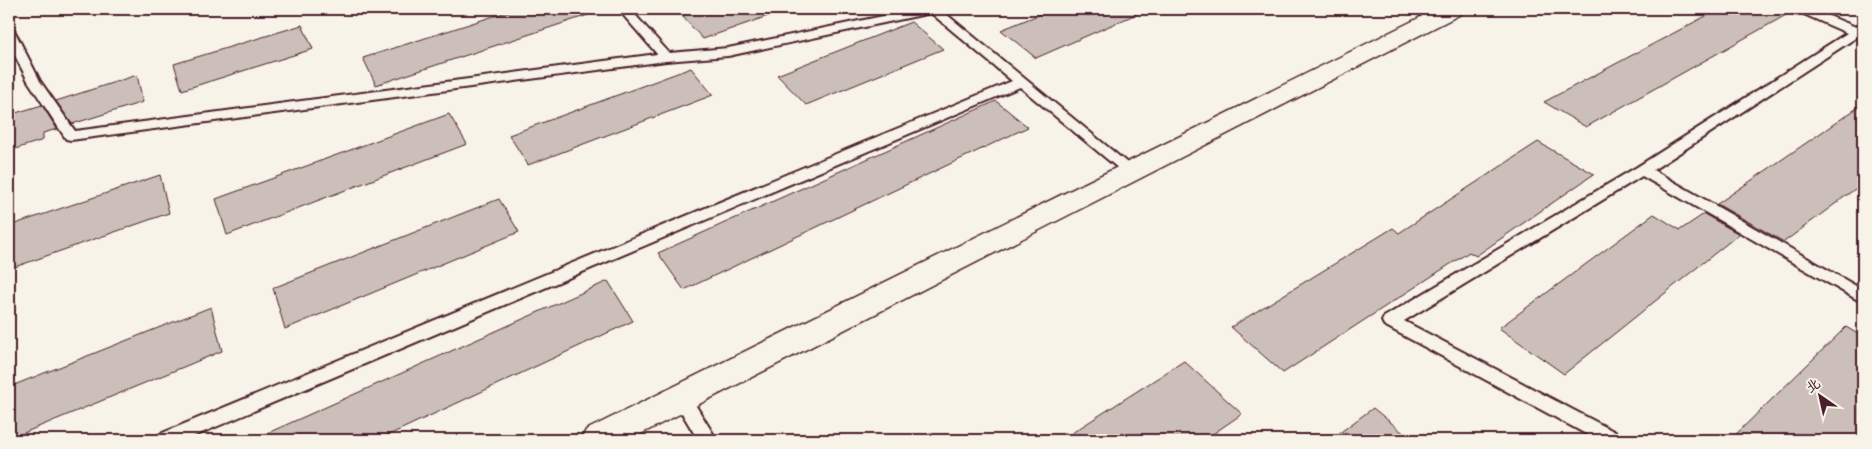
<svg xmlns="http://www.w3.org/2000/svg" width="1872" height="449" font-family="Pangolin,'LXGW WenKai TC',sans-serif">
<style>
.building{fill:#ccbfb9;stroke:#4a1f2b}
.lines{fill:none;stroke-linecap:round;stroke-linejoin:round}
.lane-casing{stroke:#4a1f2b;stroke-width:4}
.secondary-casing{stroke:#4a1f2b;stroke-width:3}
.lane{fill:#f7f3e8;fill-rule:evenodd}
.secondary{fill:#f7f3e8;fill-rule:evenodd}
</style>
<rect width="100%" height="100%" fill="#f7f3e8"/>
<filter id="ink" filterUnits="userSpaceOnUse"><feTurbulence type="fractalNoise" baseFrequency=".02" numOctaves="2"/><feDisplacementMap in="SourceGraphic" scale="10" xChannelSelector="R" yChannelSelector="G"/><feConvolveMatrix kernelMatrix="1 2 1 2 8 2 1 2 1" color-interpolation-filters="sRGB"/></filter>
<g filter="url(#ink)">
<!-- building -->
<path class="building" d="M516 9H590L591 14 376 85 363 58Z
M702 9H778L779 12 703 39 682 16Z
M1053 9H1148L1036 58 1001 30Z
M1719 9 1795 10 1586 127 1544 102Z
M911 22 943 49 806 105 777 75Z
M302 25 313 49 182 90 174 64Z
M691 68 713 95 528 165 509 135Z
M137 75 143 102 72 124 56 101Z
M996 101 1028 127 684 290 658 253Z
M1863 104V183L1784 242 1717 204Z
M42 105 57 129 43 133V140L9 151V115Z
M449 114 467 144 227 235 216 199Z
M1538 142 1594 174 1476 256 1469 252 1283 373 1231 327 1393 228 1399 233Z
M160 175 169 213 9 269V226Z
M499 199 519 232 285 329 273 288Z
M1654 214 1680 230 1704 214 1739 234 1564 374 1499 328Z
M608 281 633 321 378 440H252Z
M211 307 222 351 9 439V387Z
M1846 327 1863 337V440H1730Z
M1184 361 1242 414 1204 440H1061Z
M1373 408 1412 440H1330Z"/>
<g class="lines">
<defs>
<path id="lane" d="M618 9H630L669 53 728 48 917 9H940L1137 171 1135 174H1125L1020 87 185 440H157L160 434 1012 81 931 13 728 56 666 61 71 140 66 139 28 81 9 44V28L15 32 40 81 75 131 657 54Z
M1413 9H1426L1439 19 1433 23 1429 22Z
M1797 9H1812L1856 27 1863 24V39L1857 37 1653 170 1863 290V303L1642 176 1404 321 1619 434 1622 440H1597L1384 325 1382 321 1384 317 1637 167 1847 33 1799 12Z
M682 391 688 393 717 440H698L673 398 676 393Z"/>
<path id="secondary" d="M1437 9H1464L1461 14 629 440H581L586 430Z"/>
</defs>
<!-- lane casing -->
<use href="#lane" class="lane-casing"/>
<!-- secondary casing -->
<use href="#secondary" class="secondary-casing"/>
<!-- lane -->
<use href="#lane" class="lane"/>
<!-- secondary -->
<use href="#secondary" class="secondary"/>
</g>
</g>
<!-- margin -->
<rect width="1872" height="449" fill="none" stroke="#f7f3e8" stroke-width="30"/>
<rect x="15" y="15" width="1842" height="419" fill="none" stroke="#4a1f2b" stroke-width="2" filter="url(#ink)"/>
<!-- north arrow -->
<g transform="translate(1820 396) rotate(326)" stroke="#f7f3e8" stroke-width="4" paint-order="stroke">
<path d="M0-4L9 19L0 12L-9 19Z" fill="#4a1f2b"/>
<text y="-8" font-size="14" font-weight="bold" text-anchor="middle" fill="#4a1f2b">北</text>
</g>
</svg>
